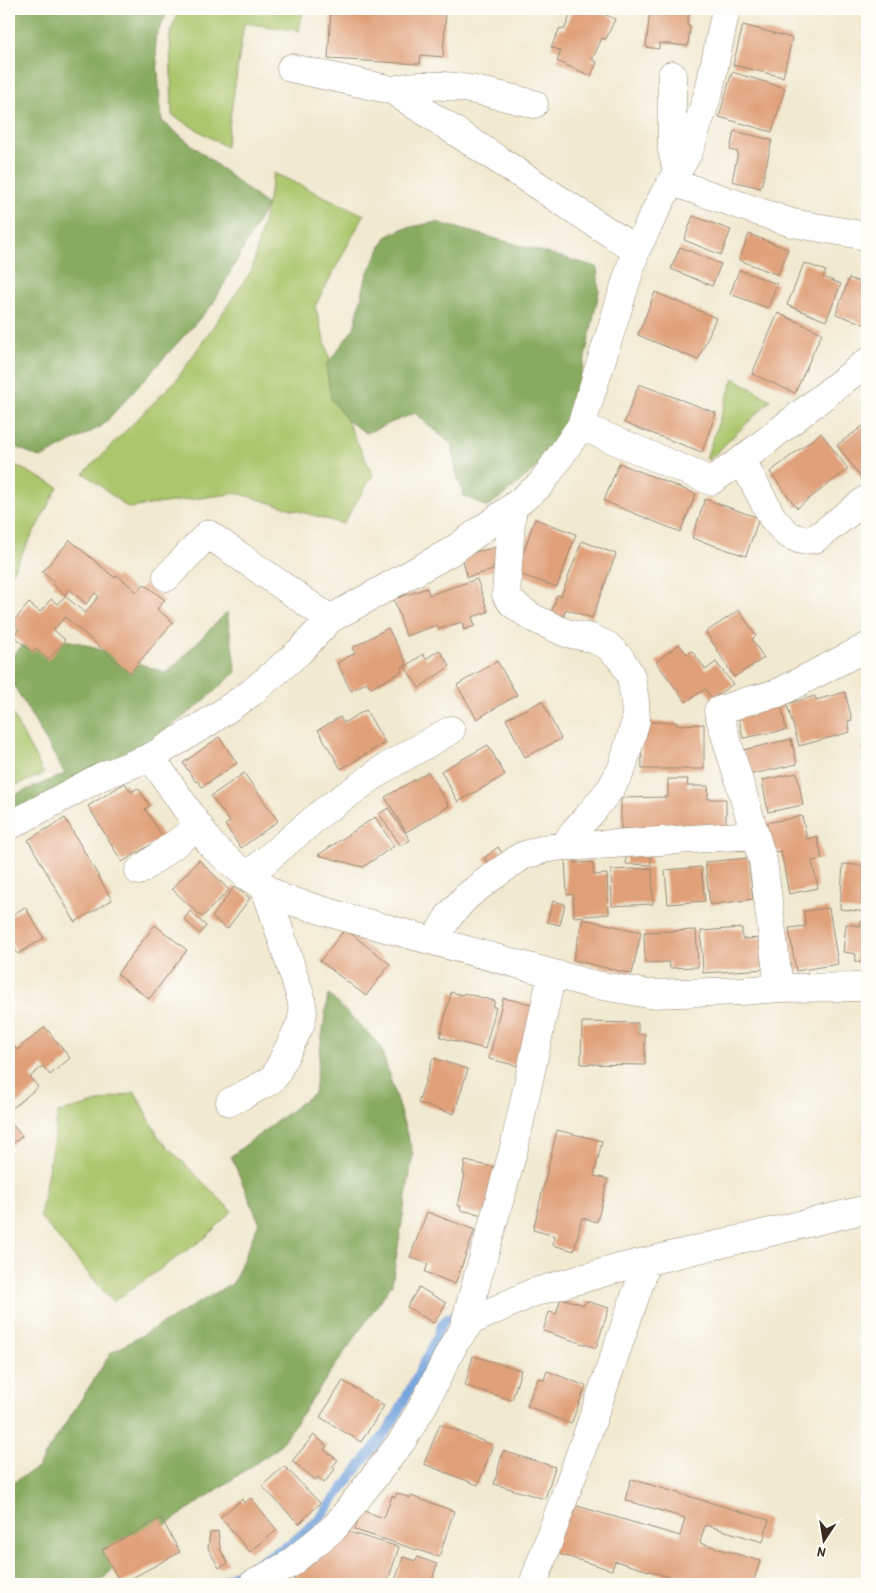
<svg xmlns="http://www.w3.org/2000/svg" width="876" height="1593" font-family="'Patrick Hand',sans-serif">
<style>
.green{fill:#abc66c;stroke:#737845}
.forest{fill:#88ab60;stroke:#626a3f}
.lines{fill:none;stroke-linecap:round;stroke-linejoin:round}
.stream{stroke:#73a2dc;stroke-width:9}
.building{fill:#e0a079}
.minor-casing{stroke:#968a77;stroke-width:29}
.minor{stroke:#fff;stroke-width:28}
</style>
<rect width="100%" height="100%" fill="#fdfcf7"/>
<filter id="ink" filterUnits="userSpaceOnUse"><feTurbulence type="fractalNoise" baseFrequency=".02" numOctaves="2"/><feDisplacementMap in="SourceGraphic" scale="10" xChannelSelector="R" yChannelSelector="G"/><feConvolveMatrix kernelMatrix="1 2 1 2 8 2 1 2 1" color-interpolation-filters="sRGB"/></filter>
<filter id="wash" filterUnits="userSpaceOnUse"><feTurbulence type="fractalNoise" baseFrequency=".0096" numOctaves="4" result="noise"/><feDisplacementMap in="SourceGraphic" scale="20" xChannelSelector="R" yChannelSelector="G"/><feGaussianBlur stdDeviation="1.12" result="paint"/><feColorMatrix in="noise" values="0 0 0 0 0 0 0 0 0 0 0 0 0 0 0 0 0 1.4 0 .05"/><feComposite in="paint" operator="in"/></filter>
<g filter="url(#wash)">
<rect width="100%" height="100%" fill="#f1e9d0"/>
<!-- green -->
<path class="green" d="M179 9H303L299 31 244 23 226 147 172 115 170 35Z
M274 173 364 215 315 306 347 421 373 475 343 524 237 493 128 508 84 473 177 379 252 270Z
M734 378 771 400 709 460 706 458Z
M9 462 58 487 9 578Z
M9 708 44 774 9 788Z
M135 1092 159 1138 232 1211 206 1237 113 1302 40 1217 58 1113Z"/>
<!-- forest -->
<path class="forest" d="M9 9H169L155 38 162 121 267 205 213 304 102 426 41 458 9 444Z
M436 222 597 267 599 291 578 392 564 427 548 458 510 490 487 507 464 496 456 472 452 445 415 413 366 433 348 421 331 399 326 366 354 328 367 274 386 237 402 229Z
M227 612 236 672 198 706 110 772 9 839V797L65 774 9 677V658L36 634 80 643 167 673Z
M328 994 380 1045 413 1154 392 1284 278 1448 148 1537 97 1584H9V1485L37 1468 111 1353 233 1283 259 1222 231 1156 314 1093Z"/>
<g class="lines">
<!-- stream -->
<path class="stream" d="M218 1584 290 1544 319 1519 392 1424 437 1337C442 1321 446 1316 463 1311"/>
</g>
<g id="blocks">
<!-- building -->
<path class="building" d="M331 9H446L443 57 421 55 420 64 328 59Z
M573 9H593L615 19 606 39 602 38 592 60 597 62 591 76 557 61 561 51 551 47 560 28 564 30Z
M650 9H689L687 26H690L688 46 659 43V49L646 47Z
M743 25 792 38 783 77 733 65Z
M732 72 785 88 772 132 719 117Z
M734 131 772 140 761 188 732 181 738 152 730 150Z
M693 216 731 230 721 255 684 240Z
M749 234 788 249 778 275 739 260Z
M680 247 721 264 712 286 671 269Z
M804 263 826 271 823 277 841 284 826 321 787 305Z
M739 270 777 284 768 308 730 294Z
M849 278 867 285V325L836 314Z
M655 292 716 318 698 360 638 335Z
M778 313 822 333 795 393 752 374Z
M639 384 716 413 702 452 624 423Z
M867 423V475L862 479 837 445Z
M821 433 848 469 797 508 770 472Z
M619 463 696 494 680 532 604 501Z
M705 499 759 518 746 556 692 538Z
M535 519 576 534 557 587 516 573Z
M70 540 115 578 117 575 137 592 144 584 165 600 157 609 173 622 130 673 65 617 54 630 65 640 48 660 36 649 33 653 14 636 19 629 12 623 29 603 40 612 51 599 57 604 65 596 85 613 99 596 95 593 86 604 69 589 65 595 53 585 55 583 42 572Z
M582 541 616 554 592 618 566 609 562 620 550 616 557 595 561 596Z
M497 547 493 570 467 577 462 555Z
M477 579 488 612 472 617 475 626 464 630 462 622 438 629 437 625 406 636 394 599 427 588 429 595Z
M739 610 756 636 752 639 764 658 734 677 706 632Z
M388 628 407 664 401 668 403 671 371 688 367 682 351 691 337 663 355 653 352 648Z
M679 644 687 654 692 651 706 670 716 662 733 684 712 699 705 689 686 702 656 662Z
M439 650 450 666 419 688 405 667 423 654 426 659Z
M867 659V674L861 663Z
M497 661 517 695 477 719 457 685Z
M845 692 852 720 848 721 850 732 799 746 787 704 815 696 816 700Z
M542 701 561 739 525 757 506 719Z
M781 701 786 730 743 738 737 709Z
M366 710 385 743 341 769 318 730 340 717 343 723Z
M641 722H676L677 725 704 724V769H642Z
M219 737 237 763 202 787 198 781 196 782 183 763Z
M791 739 797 764 749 775 743 750Z
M488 745 505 775 458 802 441 771Z
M867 745V757L863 746Z
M428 772 449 806 406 832 385 797Z
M244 773 278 821 241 848 225 825 230 822 211 796Z
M797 773 803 805 768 812 762 780Z
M668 779H688L687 786H708V799H726V828L621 829V798L668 797Z
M125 783 131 792 138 788 150 806 145 809 163 837 122 862 88 806Z
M388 808 410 840 401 846 379 814Z
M802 816 807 839 817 836 822 859 812 861 818 888 789 894 781 851 772 852 766 823Z
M375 817 394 846 363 867 318 855Z
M65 818 112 900 75 922 28 840Z
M498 847 505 858 491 869 484 858Z
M626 853 651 854V865L626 864Z
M575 858V863L593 862 594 875 607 874 609 914 574 917 573 894 567 895 565 859Z
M748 858 753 899 710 905 705 862Z
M199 860 229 890 202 917 172 889Z
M843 864 867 866V912L840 909Z
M701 867 705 901 668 904 665 870Z
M652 868 653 904 612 906 611 870Z
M234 887 250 898 227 929 212 917Z
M553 901 565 904 560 925 547 922Z
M25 907 44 938 18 954 9 939V917Z
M829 908 838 964 796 971 789 928 806 926 803 911Z
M190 911 206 926 200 934 184 919Z
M583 919 641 932 632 974 573 960Z
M861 921H867V963L855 962 856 954 843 952 846 924 860 926Z
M155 925 187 950 149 999 117 974Z
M742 928V939L764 938 766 969 703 973 701 931Z
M345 929 390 964 366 996 320 961Z
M696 930 698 967 670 968 669 962 645 963 644 932Z
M451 992 463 995 464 993 495 1001 493 1007H496L485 1049 440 1037Z
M503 998 536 1005 523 1067 489 1059Z
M582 1022 638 1023V1034H645V1065L581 1064Z
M45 1027 70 1058 50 1075 43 1066 30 1077 38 1087 9 1111V1045L11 1043 17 1050Z
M433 1058 468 1069 454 1114 418 1103Z
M864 1112H867V1157H865Z
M9 1121 22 1136 9 1147Z
M557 1130 602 1141 594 1176 608 1179 597 1222 582 1218 574 1251 553 1245 555 1236 533 1230Z
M465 1161 499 1168 488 1216 460 1210 461 1206H458L465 1174H463Z
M427 1212 475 1230 455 1284 425 1272 428 1264 410 1257Z
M419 1287 446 1303 434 1323 407 1307Z
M561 1298 584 1305 586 1301 609 1308 596 1348 543 1331 549 1312 556 1314Z
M473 1356 521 1370 512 1400 465 1386Z
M547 1371 586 1386 571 1424 527 1406 538 1378 544 1380Z
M343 1381 384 1406 361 1442 320 1417Z
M440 1424 493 1445 478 1485 424 1464Z
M314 1435 327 1446 324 1450 338 1460 332 1467 335 1469 324 1483 318 1477 316 1480 292 1461Z
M503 1451 555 1467 545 1499 494 1484Z
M284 1466 320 1503 299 1524 262 1486Z
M631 1479 769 1520 763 1542 705 1525 700 1543 760 1561 753 1584H694L615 1561 612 1570 552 1552 567 1503 680 1536 685 1518 625 1500Z
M397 1493 410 1498 411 1496 454 1511 439 1557 355 1530 361 1510 384 1518 392 1496 395 1498Z
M251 1498 277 1530 250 1552 220 1517 242 1499 244 1503Z
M161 1518 180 1552 121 1584 102 1550Z
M218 1531 220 1549 228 1563 219 1568 208 1548 210 1533Z
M345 1531 399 1547 387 1584H293L295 1576 321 1553 324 1554Z
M403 1557 416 1561 417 1557 437 1564 431 1584H394Z"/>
</g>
</g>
<g filter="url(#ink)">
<use href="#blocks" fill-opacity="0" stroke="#968a77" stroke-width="1"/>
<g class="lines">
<defs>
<path id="minor" d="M726 9 709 91 689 151 661 200 636 250 581 426 541 484 513 507 452 551 330 619 299 652 251 693 210 721 151 757 212 846 247 876 281 898 341 916 591 984 649 994 742 991 779 988 867 987
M291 68 392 90 636 250
M672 75V150L677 172
M392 90C401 89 410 86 419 86 458 83 497 95 534 104
M672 182 792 223 867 236
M581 426 711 481 742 460 867 362
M742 460 772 517 787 534 801 540 815 539 867 499
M513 507 511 522 506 595 513 604 533 618 566 633 591 638 608 646 621 659 631 676 635 702 636 720 622 768 611 788 590 814 575 830 564 846
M167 577 208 534 330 619
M9 826 102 776 151 757
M139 871 199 826
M247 876 324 811 385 768 451 730
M434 941 449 916 466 897 489 879 522 856 544 849 564 846H580L755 835
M779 988 763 861 718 711 744 702 778 693 867 647
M230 1102 270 1081 275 1076 301 1023 303 1012 301 998 273 911 264 886
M463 1330 514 1148 552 974
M253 1584 288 1565 335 1527 402 1441 423 1406 455 1342 471 1321 532 1293 623 1267 867 1209
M533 1584 592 1421 647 1262"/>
</defs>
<!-- minor casing -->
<use href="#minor" class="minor-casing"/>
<!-- minor -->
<use href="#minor" class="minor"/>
</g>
</g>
<!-- margin -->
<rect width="876" height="1593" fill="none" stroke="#fdfcf7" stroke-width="30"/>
<!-- north arrow -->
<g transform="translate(824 1540) rotate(192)" stroke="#fdfcf7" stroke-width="4" paint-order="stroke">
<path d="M0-4L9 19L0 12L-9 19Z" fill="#3b2a1e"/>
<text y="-8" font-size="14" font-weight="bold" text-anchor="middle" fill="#3b2a1e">N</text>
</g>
</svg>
